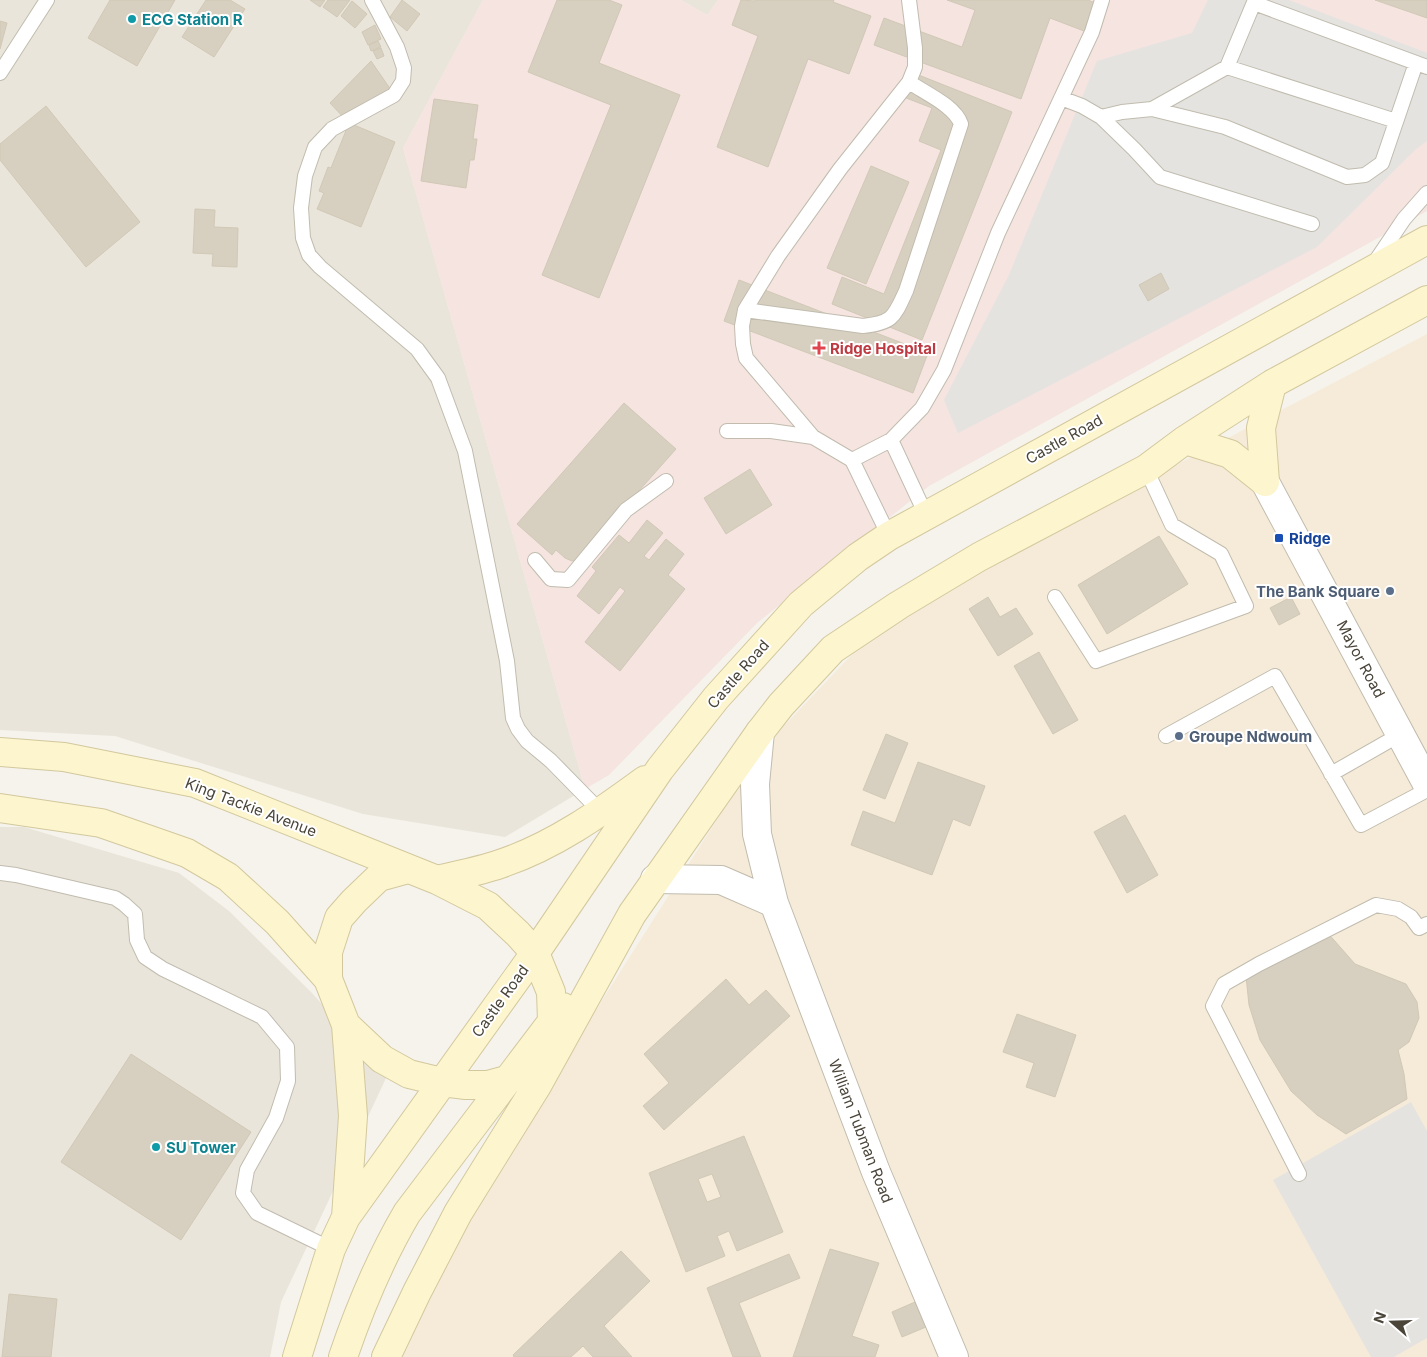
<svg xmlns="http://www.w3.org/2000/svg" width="1427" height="1357" font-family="Inter,sans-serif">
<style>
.residential{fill:#e9e5da}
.commercial{fill:#f6ebd9}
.medical{fill:#f5e4e0}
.parking{fill:#e4e3e0}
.building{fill:#d7d0c1;stroke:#d1c8b5;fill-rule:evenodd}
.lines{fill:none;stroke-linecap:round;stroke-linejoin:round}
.lane-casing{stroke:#c1bcae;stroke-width:16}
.street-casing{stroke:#c1bcae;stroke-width:30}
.secondary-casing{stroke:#d3c89d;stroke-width:30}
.lane{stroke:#fff;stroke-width:14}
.street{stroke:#fff;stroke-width:28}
.secondary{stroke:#fdf5ce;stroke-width:28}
.culture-dot{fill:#0f9aa8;stroke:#fff;stroke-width:2}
.health-dot{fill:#e0444e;stroke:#fff;stroke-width:2}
.transit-dot{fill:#1a4fb4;stroke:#fff;stroke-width:2}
.service-dot{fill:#5c6f8a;stroke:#fff;stroke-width:2}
.labels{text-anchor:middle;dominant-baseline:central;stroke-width:4;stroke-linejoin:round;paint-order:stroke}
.culture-label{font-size:15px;font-weight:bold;fill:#0d838f;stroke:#fff;text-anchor:start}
.health-label{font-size:15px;font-weight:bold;fill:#be3a42;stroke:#fff;text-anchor:start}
.street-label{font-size:15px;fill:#4a4439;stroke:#fff}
.transit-label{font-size:15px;font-weight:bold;fill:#164399;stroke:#fff;text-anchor:start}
.service-label{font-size:15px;font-weight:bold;fill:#4e5e75;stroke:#fff;text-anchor:end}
</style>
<rect width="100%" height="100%" fill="#f5f3ec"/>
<!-- residential -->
<path class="residential" d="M0 0H483L403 148 585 789 505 837 363 814 115 736 0 730Z
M681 0H718L707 15Z
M0 827H24L179 873 229 911 311 992 387 1076 281 1302 270 1357H0Z"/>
<!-- commercial -->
<path class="commercial" d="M1427 334V1357H392L495 1169 723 810 783 727 862 644 994 560Z"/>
<!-- medical -->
<path class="medical" d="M483 0H681L707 15 718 0H1427V211L929 486 757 623 609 775 585 789 403 148Z"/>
<!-- parking -->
<path class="parking" d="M1208 0H1289L1427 53V141L1416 149 1317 247 958 433 944 400 1009 275 1097 61 1192 33Z
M1411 1102 1427 1131V1338L1394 1357H1371L1273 1180Z"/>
<!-- building -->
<path class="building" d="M110 0H175L137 66 88 38Z
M206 0H230L245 9 214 57 182 37Z
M310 0H325L320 7Z
M328 0H350L337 17 323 7Z
M402 0 420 14 407 31 390 17Z
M557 0H609L622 5 599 63 680 95 599 298 542 275 611 105 528 72Z
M741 0 755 1V0H834L833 2 871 16 849 74 808 59 768 167 717 147 758 36 732 25Z
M947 0H1088L1095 3 1084 31 1050 18 1021 99 874 45 884 18 962 47 975 10Z
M1375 0H1427V18Z
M352 1 367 14 355 28 341 16Z
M0 21 7 23 0 49Z
M375 25 381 39 368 45 362 32Z
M378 41 381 47 371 51 369 45Z
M381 48 384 56 377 59 373 51Z
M371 61 391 90 345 119 330 103Z
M911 72 1012 112 922 340 832 304 842 277 884 294 941 150 919 141 932 108 901 96Z
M434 99 478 105 473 139H477L474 160H470L466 188 421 181Z
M46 106 140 222 86 267 0 160V144Z
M349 123 395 142 361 227 317 209 324 193 319 191 328 167 331 168Z
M871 166 909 182 866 284 827 268Z
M195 209 215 210 214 227 238 228 237 267 212 266 213 254 193 253Z
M1161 273 1169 289 1148 301 1139 285Z
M739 280 928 353 913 393 724 321Z
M624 403 676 449 582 555 575 560 572 561 565 558 556 550 552 555 517 524Z
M750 469 772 505 726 534 704 498Z
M647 520 663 533 644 556 649 560 666 539 684 554 668 575 685 589 620 671 585 642 625 591 620 587 599 614 577 596 596 571 592 567 619 535 629 543Z
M1159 536 1188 584 1107 634 1078 585Z
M988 597 1000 617 1016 608 1033 634 998 656 969 609Z
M1291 597 1300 614 1279 625 1270 608Z
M1039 652 1078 720 1053 734 1014 666Z
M886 734 908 743 885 799 863 790Z
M918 762 985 786 970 826 953 819 932 875 851 845 863 811 895 823Z
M1125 815 1158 875 1127 893 1094 832Z
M1326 931 1355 964 1406 984 1417 1002 1419 1018 1409 1042 1398 1050 1404 1074 1407 1099 1346 1134 1317 1115 1291 1091 1260 1040 1249 1005 1246 976Z
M726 979 749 1005 766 990 790 1016 664 1130 643 1106 669 1083 644 1054Z
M1017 1014 1076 1035 1055 1097 1026 1087 1034 1063 1003 1052Z
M131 1054 251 1132 181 1240 61 1162Z
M744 1136 783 1232 737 1251 729 1231 717 1236 725 1256 686 1272 649 1173ZM712 1174 721 1197 707 1202 698 1179Z
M830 1249 879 1263 852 1336 879 1345 875 1357H793Z
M621 1251 650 1281 604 1326 632 1357H593L583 1346 571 1357H514L513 1355Z
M789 1254 800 1278 739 1303 761 1357H733L707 1288Z
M9 1294 57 1299 51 1357H2Z
M915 1302 926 1327 902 1337 892 1312Z"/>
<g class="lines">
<defs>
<path id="lane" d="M372 0 397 47 404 68 403 81 394 95 332 129 315 147 305 176 301 208 303 238 309 255 320 267 417 349 438 378 465 451 507 661 513 718 518 729 527 741 551 761 601 812
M1254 3 1427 67
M1227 67 1255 0
M0 73 47 0
M1061 98 1082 106 1101 117 1122 112 1152 109 1225 127 1347 177 1365 175 1382 163 1416 63
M1152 109 1227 67 1396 121
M1101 117 1134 149 1160 177 1312 224
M1375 262 1404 219 1427 193
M745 310 863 326C893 323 894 317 906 291L961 124C955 106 925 93 909 82
M727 431H771L813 437 852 460
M813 437 746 358 743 344 742 326 745 310 778 256 840 169 909 82 915 67V48L909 0
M891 440 926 515
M889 536 852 460 891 440 922 408 944 370 998 233 1092 32 1102 0
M535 560 551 579 568 580 626 510 666 481
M1055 597 1096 661 1246 606 1221 554 1172 525 1146 469
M1166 736 1275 676 1361 825 1427 790
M1331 774 1401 734
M0 873 16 875 115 898 124 904 135 914 137 940 145 957 163 969 262 1017 287 1047 288 1081 276 1118 247 1170 243 1193 257 1213 331 1249
M1299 1174 1213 1006 1224 984 1259 964 1376 905 1398 909 1411 917 1419 928 1427 924"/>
<path id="street" d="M1265 482 1427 784
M760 732 755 784 757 834 774 903 876 1172 954 1357
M655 879 721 880 774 903"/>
<path id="secondary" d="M1185 440 1230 454 1265 482
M1265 482 1261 428 1272 384
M0 752 64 757 195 783 437 880 488 906 518 934 535 953 551 992 552 1021
M0 808 101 823 187 853 228 877 277 922 328 979
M408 869 379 877 354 901 339 918 328 952V979L346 1025 382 1059 409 1074 442 1082 466 1085H488L510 1079
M437 880C458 875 480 871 500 864 554 846 600 813 645 780
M346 1025 353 1116 346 1217
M297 1357 331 1249 346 1217 535 953 660 769 716 698 801 604 858 557 889 536 1427 240
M343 1357C360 1307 380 1259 407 1213L563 1007
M386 1357 417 1292 458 1213 538 1084 632 914 760 732 781 705 833 649 899 605 979 557 1146 469 1185 440 1272 384 1427 300"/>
</defs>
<!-- lane casing -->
<use href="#lane" class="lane-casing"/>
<!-- street casing -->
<use href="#street" class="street-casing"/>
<!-- secondary casing -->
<use href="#secondary" class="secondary-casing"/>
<!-- lane -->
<use href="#lane" class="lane"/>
<!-- street -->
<use href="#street" class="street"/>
<!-- secondary -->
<use href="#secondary" class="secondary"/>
</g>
<!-- markers -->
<g class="culture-dot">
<circle cx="132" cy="19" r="5"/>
<circle cx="156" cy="1147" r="5"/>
</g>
<path class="health-dot" d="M816.5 340.5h5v5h5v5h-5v5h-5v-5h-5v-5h5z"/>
<rect class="transit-dot" x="1274" y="533" width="10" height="10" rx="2.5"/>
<g class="service-dot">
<circle cx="1390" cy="591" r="5"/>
<circle cx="1179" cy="736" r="5"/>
</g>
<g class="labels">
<!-- culture labels -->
<g class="culture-label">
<text x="142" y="19">ECG Station R</text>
<text x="166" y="1147">SU Tower</text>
</g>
<!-- health labels -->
<g class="health-label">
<text x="830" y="348">Ridge Hospital</text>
</g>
<!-- street labels -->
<g class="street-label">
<text transform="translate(1064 439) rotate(-29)">Castle Road</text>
<text transform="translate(1361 659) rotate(62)">Mayor Road</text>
<text transform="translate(738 674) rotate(-49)">Castle Road</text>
<text transform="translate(251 807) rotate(21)">King Tackie Avenue</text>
<text transform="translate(500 1001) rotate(-54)">Castle Road</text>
<text transform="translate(861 1131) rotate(69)">William Tubman Road</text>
</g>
<!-- transit labels -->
<g class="transit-label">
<text x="1289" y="538">Ridge</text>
</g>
<!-- service labels -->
<g class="service-label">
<text x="1380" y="591">The Bank Square</text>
<text x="1189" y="736" text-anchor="start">Groupe Ndwoum</text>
</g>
</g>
<!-- north arrow -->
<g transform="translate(1392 1322) rotate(290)" stroke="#ffffff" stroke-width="4" paint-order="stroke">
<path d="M0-4L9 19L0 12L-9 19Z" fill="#4a4439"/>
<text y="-8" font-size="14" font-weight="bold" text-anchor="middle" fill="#4a4439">N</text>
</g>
</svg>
